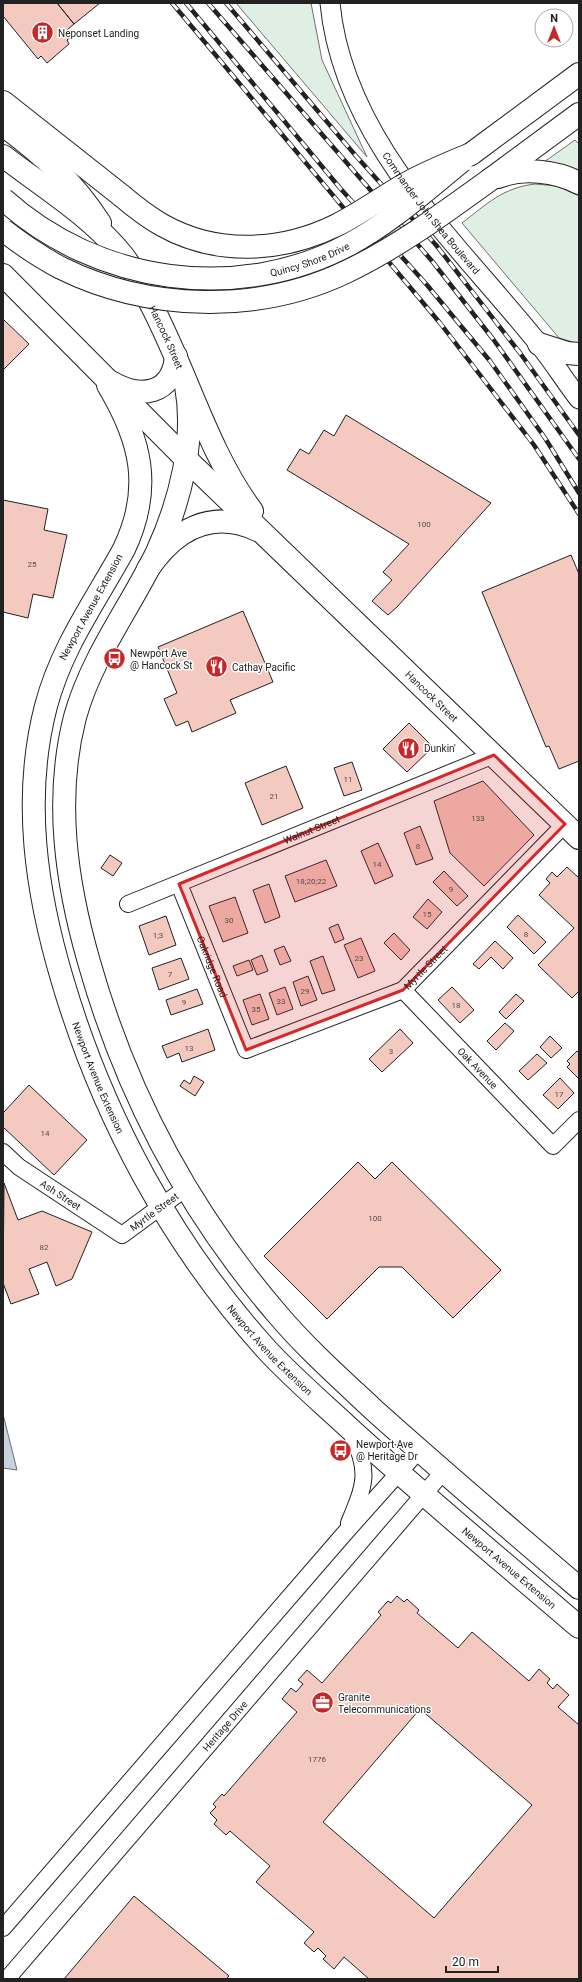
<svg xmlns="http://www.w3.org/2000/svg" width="582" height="1982" font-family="Roboto,sans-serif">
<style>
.green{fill:#e0efe3;stroke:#6f6f6f}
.water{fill:#c7d3dd;stroke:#6f6f6f}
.building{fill:#f3c9c0;stroke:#222;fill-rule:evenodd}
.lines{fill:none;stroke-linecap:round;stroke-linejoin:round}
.minor-casing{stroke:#222;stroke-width:18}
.tertiary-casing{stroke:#222;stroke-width:21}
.secondary-casing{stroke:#222;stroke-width:24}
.primary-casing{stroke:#222;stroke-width:24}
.minor{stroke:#fff;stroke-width:16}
.tertiary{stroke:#fff;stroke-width:19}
.secondary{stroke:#fff;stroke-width:22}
.primary{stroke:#fff;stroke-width:22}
.rail-casing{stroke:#222;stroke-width:4.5}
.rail{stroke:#fff;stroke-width:3;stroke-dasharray:9;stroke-linecap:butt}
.secondary-bridge-casing{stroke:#222;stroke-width:24;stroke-linecap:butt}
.primary-bridge-casing{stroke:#222;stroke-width:24;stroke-linecap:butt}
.secondary-bridge{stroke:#fff;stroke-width:22}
.primary-bridge{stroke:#fff;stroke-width:22}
.marked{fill:#d62828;fill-opacity:0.2;stroke:#d62828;stroke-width:3;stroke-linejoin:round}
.labels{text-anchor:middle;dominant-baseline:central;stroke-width:3;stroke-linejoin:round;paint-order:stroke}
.number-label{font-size:8px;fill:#564c4a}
.poi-label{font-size:10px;fill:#222;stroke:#fff;text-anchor:start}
.street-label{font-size:10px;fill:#222;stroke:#fff}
</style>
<rect width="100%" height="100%" fill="#fff"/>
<!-- green -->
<path class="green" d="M236 3H311L322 60 367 157Z
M575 140 579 144V172L544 162Z
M535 184 557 186 579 196V344L559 338 462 223C487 204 502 188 535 184Z"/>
<!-- water -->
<path class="water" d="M3 1414 17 1470 3 1468Z"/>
<!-- building -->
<path class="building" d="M3 3H57L74 24 67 30 72 36 67 40 69 44 47 63 41 56 38 59 3 16Z
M57 3H100L74 24Z
M3 319 29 344 3 370Z
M346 415 491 503 397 607 388 615 372 601 392 580 383 572 409 544 287 470 300 449 309 454 324 430 334 436Z
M3 500 48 509 44 530 67 535 53 598 33 594 28 618 3 612Z
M571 555 579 574V761L559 769 549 746 546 747 482 592Z
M243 611 273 682 230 700 236 713 192 732 188 721 176 726 164 699 177 693 158 647Z
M409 723 433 747 407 772 383 749Z
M352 762 362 790 344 796 334 768Z
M286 766 303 808 262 825 245 783Z
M483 781 534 835 484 886 450 853 434 801Z
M420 826 433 859 416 865 404 833Z
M378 843 393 876 375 884 361 851Z
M110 855 122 863 113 876 101 868Z
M326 860 337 886 295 902 285 876Z
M567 867 579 878V991L572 998 538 965 574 928 539 895 550 883 546 879 552 872 557 877Z
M444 871 468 896 457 906 433 882Z
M269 884 280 917 265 923 253 890Z
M235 897 248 933 223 942 209 906Z
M428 899 442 912 427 929 413 917Z
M518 915 546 942 534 954 507 927Z
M166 916 176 945 149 955 139 926Z
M338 924 344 939 335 943 329 928Z
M394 933 410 950 401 960 384 943Z
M361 938 375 971 358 978 344 945Z
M495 941 513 958 503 969 491 957 479 969 473 964Z
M284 946 291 961 280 965 274 950Z
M262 955 268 971 257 975 251 960Z
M323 956 335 990 322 994 310 961Z
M181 958 189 979 159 990 152 968Z
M249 960 253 970 237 976 233 966Z
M308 976 317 1000 301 1006 293 982Z
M285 987 293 1009 277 1015 269 993Z
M452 987 474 1010 460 1023 438 1000Z
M197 989 203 1004 171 1015 166 1000Z
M260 994 269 1019 252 1025 243 1000Z
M516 994 524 1001 506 1019 499 1012Z
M505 1023 514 1031 496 1050 487 1041Z
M208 1029 215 1050 182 1062 179 1053 167 1058 162 1046Z
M400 1029 413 1043 382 1072 369 1059Z
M550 1036 562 1048 551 1058 540 1047Z
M577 1051 579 1053V1079L567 1067 570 1064 567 1061Z
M537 1054 547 1063 528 1080 519 1071Z
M194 1076 204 1082 195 1096 180 1086 184 1080 190 1084Z
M560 1078 574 1093 558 1109 543 1095Z
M29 1085 87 1140 54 1175 3 1127V1113Z
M358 1162 375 1179 392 1162 501 1270 453 1318 402 1267H379L327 1319 264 1256Z
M4 1183 18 1220 42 1211 92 1232 72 1279 56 1286 47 1262 29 1269 39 1294 11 1304 3 1283Z
M397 1596 404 1602 407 1599 419 1610 417 1613 458 1648 472 1632 529 1681 539 1669 550 1679 547 1683 553 1689 557 1684 569 1695 558 1707 579 1725V1979H369L344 1957 334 1969 323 1959 326 1956 318 1948 314 1952 304 1943 314 1932 256 1882 270 1866 230 1831 226 1835 214 1824 217 1820 210 1813 216 1807 213 1804 222 1794 224 1796 297 1712 282 1699 291 1688 296 1692 303 1684 298 1680 307 1670 322 1683 381 1615 378 1612 388 1601 391 1603ZM420 1709 532 1805 434 1918 323 1822Z
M134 1896 229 1976 226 1979H64Z"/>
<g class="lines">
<defs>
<g id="minor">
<path id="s1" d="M179 884 246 1050 403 990 565 824"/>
<path id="s2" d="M128 904 494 755"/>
<path id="s3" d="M403 990 553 1146 579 1120"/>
<path id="s4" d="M3 1152 19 1167 122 1235 186 1188"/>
<path d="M349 1523C364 1487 371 1472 352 1435"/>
<path d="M3 1928 344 1534 419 1450"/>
<path id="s5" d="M7 1979 443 1472"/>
</g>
<g id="tertiary">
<path id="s6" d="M330 3C343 141 457 242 538 343 553 361 565 381 579 399"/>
</g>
<g id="secondary">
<path d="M471 154 579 74"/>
<path d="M498 177C523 167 556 171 579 183"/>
<path d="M491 179 579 114"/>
<path d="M539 344 567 353 579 354"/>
<path id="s7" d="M108 385C141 440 153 488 124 549 95 602 62 646 46 706 22 798 36 892 63 982 103 1117 172 1245 267 1350 292 1377 320 1401 347 1426 422 1495 501 1560 579 1627"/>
<path d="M186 386C196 440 180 502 157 552 130 608 92 656 75 717 54 799 66 882 89 962 126 1093 190 1213 279 1316 308 1350 342 1380 375 1411 442 1471 511 1530 579 1588"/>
</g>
<g id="primary">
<path d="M3 102 122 196"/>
<path d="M3 125C43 155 72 180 100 223"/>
<path id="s8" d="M3 156C42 186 93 217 124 257 132 268 139 281 145 293 184 362 205 448 252 511"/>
<path id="s9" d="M3 275 185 458 579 838"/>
<path d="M111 382C140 399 173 395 176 356"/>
<path d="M148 569C174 531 210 508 257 530"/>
</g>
</defs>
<!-- minor casing -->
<use href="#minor" class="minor-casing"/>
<!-- tertiary casing -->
<use href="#tertiary" class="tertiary-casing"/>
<!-- secondary casing -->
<use href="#secondary" class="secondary-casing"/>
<!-- primary casing -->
<use href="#primary" class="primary-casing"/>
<!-- minor -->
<use href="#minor" class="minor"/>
<!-- tertiary -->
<use href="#tertiary" class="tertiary"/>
<!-- secondary -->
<use href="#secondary" class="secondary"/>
<!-- primary -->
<use href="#primary" class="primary"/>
<defs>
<path id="rail" d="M172 3 440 323 534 445 579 514
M186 3 340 188 427 285 490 361 545 438 579 493
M208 3 432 261 493 339 579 459
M226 3 356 156 436 245 520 353 579 435"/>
</defs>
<!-- rail casing -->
<use href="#rail" class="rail-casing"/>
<!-- rail -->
<use href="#rail" class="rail"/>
<defs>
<g id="secondary-bridge">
<path id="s10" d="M3 199C97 284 238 304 350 244 391 222 426 190 462 161"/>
<path d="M3 230C21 244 40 257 61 268 148 311 258 314 346 272 398 247 444 213 491 179"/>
</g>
<path id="primary-bridge" d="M122 196C135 207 148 217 162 225 217 256 282 252 337 225 359 214 380 199 402 186 424 173 447 164 471 154"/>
</defs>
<!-- secondary-bridge casing -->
<use href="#secondary-bridge" class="secondary-bridge-casing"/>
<!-- primary-bridge casing -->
<use href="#primary-bridge" class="primary-bridge-casing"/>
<!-- secondary-bridge -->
<use href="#secondary-bridge" class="secondary-bridge"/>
<!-- primary-bridge -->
<use href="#primary-bridge" class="primary-bridge"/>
</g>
<!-- marked area -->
<path class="marked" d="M494 755 565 824 403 990 246 1050 179 884Z"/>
<!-- icons -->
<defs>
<symbol id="building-disc" viewBox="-11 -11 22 22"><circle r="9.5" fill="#c62828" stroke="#fff"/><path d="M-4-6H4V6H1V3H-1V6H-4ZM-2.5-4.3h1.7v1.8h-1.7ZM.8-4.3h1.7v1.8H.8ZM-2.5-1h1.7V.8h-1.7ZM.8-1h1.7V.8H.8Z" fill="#fff"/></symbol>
<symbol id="bus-disc" viewBox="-11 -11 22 22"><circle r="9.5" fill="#c62828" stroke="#fff"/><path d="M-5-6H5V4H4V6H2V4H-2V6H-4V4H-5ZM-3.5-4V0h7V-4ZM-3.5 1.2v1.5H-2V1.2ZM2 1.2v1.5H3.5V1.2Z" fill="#fff"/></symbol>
<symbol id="restaurant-disc" viewBox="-11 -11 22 22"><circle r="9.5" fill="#c62828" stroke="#fff"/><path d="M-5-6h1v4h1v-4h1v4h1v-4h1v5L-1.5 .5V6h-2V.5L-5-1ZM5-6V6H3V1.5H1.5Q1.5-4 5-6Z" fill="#fff"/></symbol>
<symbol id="office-disc" viewBox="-11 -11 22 22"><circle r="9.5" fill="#c62828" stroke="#fff"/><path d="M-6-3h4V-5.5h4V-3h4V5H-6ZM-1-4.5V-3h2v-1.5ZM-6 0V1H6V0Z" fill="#fff"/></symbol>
</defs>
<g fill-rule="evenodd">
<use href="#building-disc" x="30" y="20" width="25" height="25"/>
<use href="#bus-disc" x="102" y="646" width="25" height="25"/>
<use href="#restaurant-disc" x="204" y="654" width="25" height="25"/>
<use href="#restaurant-disc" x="396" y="736" width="25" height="25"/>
<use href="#bus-disc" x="328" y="1438" width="25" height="25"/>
<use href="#office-disc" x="310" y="1690" width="25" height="25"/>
</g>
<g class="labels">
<!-- number labels -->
<g class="number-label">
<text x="424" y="524">100</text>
<text x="32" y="564">25</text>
<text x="348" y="779">11</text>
<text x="274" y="796">21</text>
<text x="478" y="818">133</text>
<text x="418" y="846">8</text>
<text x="377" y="864">14</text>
<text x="311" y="881">18;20;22</text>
<text x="451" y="889">9</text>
<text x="427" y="914">15</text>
<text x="229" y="920">30</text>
<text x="526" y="934">8</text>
<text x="158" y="935">1;3</text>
<text x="359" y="958">23</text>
<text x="170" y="974">7</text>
<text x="305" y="991">29</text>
<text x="281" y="1001">33</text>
<text x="184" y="1002">9</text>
<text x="456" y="1005">18</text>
<text x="256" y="1009">35</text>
<text x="189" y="1048">13</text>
<text x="391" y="1051">3</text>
<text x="559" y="1094">17</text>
<text x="45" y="1133">14</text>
<text x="375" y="1218">100</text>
<text x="44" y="1247">82</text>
<text x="317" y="1759">1776</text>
</g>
<!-- poi labels -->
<g class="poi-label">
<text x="58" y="33">Neponset Landing</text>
<text x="130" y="653">Newport Ave<tspan x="130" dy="12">@ Hancock St</tspan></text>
<text x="232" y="667">Cathay Pacific</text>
<text x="424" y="748">Dunkin'</text>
<text x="356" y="1444">Newport Ave<tspan x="356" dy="12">@ Heritage Dr</tspan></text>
<text x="338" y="1697">Granite<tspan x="338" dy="12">Telecommunications</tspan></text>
</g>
<!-- street labels -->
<g class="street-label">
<text stroke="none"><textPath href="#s6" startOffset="237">Commander John Shea Boulevard</textPath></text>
<text stroke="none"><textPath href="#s10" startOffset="329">Quincy Shore Drive</textPath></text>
<text stroke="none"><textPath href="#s8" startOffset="249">Hancock Street</textPath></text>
<text transform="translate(91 607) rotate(-61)">Newport Avenue Extension</text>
<text stroke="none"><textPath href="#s9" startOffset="601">Hancock Street</textPath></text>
<text stroke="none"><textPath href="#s2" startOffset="198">Walnut Street</textPath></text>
<text stroke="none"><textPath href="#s1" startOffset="89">Oakridge Road</textPath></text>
<text stroke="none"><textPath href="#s1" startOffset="379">Myrtle Street</textPath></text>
<text stroke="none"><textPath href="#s3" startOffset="108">Oak Avenue</textPath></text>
<text stroke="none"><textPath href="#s7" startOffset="731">Newport Avenue Extension</textPath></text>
<text stroke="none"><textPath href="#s4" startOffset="72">Ash Street</textPath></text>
<text stroke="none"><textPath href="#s4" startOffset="185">Myrtle Street</textPath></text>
<text stroke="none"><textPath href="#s7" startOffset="1055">Newport Avenue Extension</textPath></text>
<text stroke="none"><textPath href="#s7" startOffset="1379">Newport Avenue Extension</textPath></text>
<text stroke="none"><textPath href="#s5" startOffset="334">Heritage Drive</textPath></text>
</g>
</g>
<!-- border -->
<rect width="582" height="1982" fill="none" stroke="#222222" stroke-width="8"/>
<!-- north arrow -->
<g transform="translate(554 28)"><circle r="19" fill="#ffffff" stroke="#a7a7a7"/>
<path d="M0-3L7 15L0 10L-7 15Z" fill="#c62828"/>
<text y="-6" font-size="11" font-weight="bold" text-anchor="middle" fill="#222222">N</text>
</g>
<!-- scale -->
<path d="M446 1966v6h52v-6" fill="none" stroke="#222222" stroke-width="2"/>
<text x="452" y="1966" font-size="12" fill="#222222" stroke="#ffffff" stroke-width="3" paint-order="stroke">20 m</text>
</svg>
